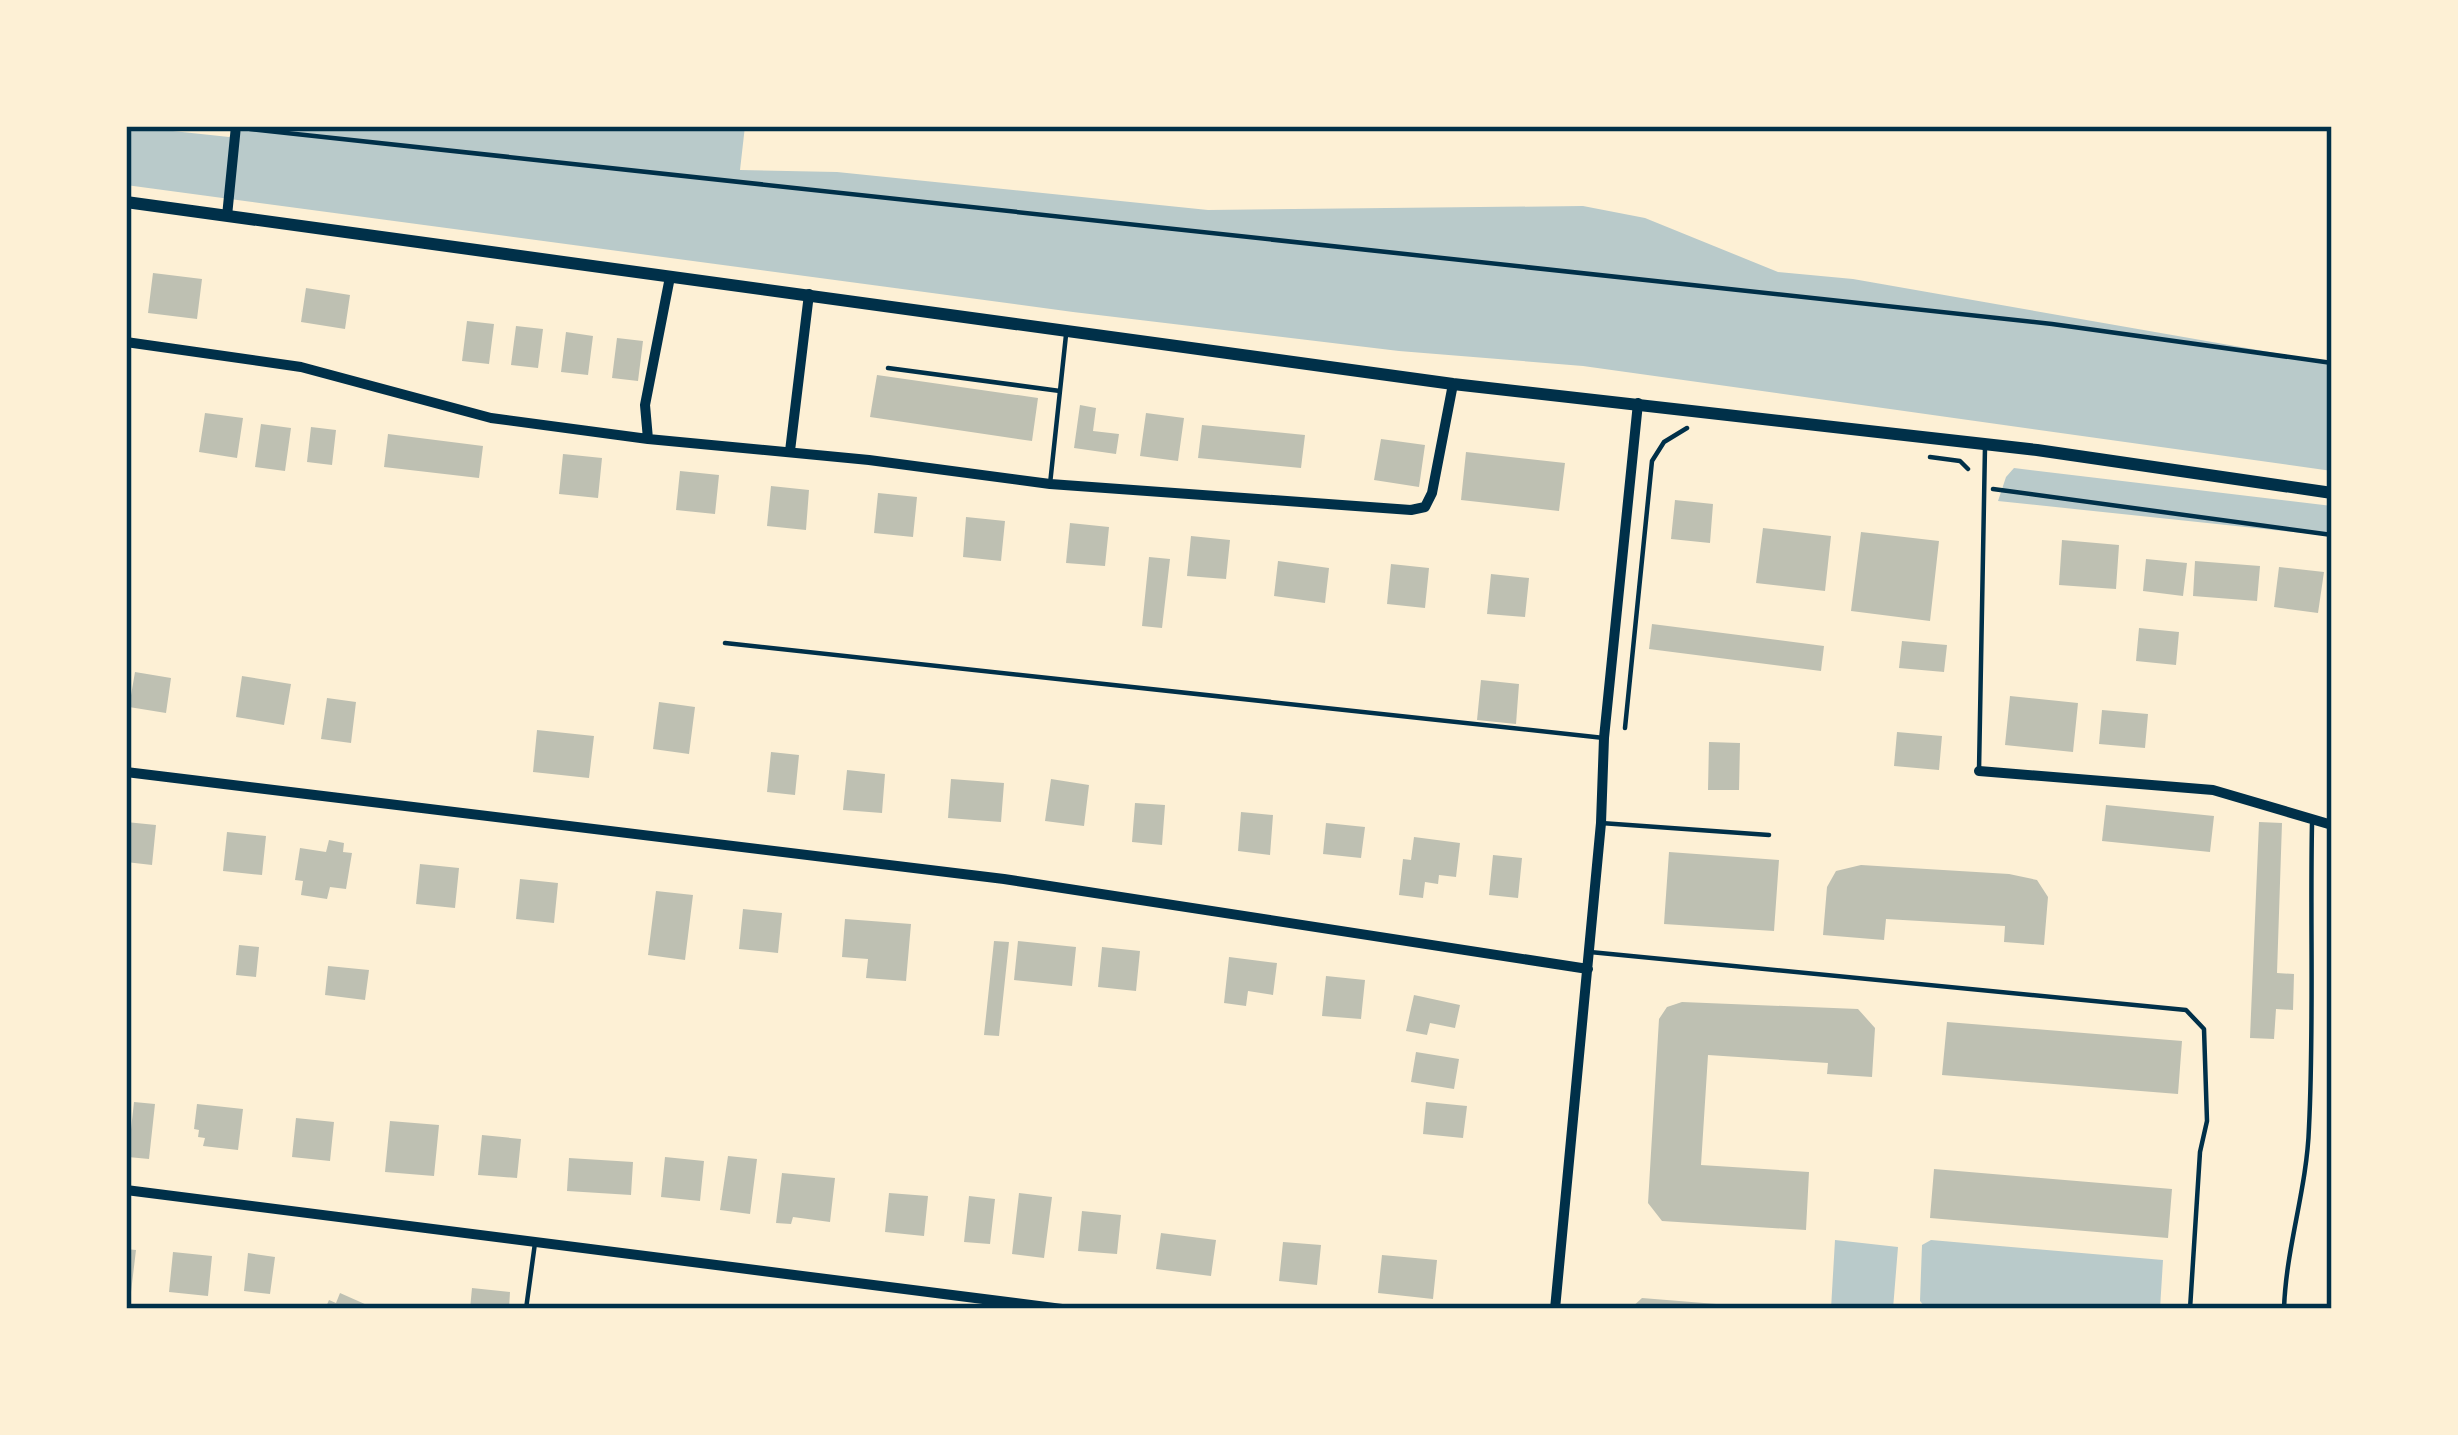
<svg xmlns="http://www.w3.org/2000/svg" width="2458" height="1435" font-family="'Sofia Sans Condensed',sans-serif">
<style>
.green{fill:#b9caca}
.building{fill:#bec0b2}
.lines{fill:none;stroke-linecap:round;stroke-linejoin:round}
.path{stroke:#003049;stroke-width:4.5}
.service{stroke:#003049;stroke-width:4.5}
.minor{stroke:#003049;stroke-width:10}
.tertiary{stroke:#003049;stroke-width:12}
.neatline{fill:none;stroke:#003049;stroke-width:4.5}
</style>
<rect width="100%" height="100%" fill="#fdf0d5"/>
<!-- green -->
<path class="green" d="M126 126 229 137 252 126H745L740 170 837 172 1208 210 1583 206 1645 218 1778 272 1853 279 2332 363V471L1583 366 1399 351 1073 312 126 185Z
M2014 468 2332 506V536L1998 501 2006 477Z
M1835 1240 1898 1247 1893 1309H1831Z
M1931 1240 2163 1260 2160 1309 1926 1308 1920 1301 1922 1245Z"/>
<!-- building -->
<path class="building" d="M153 273 202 279 197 319 148 313Z
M306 288 350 295 345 329 301 322Z
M467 321 494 324 489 364 462 361Z
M516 326 543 329 538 368 511 365Z
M566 332 593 336 588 375 561 372Z
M617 338 643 341 638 381 612 378Z
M877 375 1038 398 1032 441 870 417Z
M1080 405 1096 408 1093 431 1119 434 1116 454 1074 448Z
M205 413 243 418 237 458 199 452Z
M1146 413 1184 418 1178 461 1140 456Z
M261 424 291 428 285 471 255 467Z
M1202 425 1305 435 1301 468 1198 458Z
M311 427 336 430 332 465 307 462Z
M388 434 483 446 479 478 384 467Z
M1381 439 1425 445 1419 487 1374 480Z
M1466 452 1565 463 1559 511 1461 500Z
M563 454 602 458 598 498 559 494Z
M680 471 719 475 715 514 676 510Z
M771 486 809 490 806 530 767 526Z
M878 493 917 497 913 537 874 533Z
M1675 500 1713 504 1710 543 1671 539Z
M966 517 1005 521 1001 561 963 557Z
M1070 523 1109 527 1105 566 1066 563Z
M1763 528 1831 536 1825 591 1756 583Z
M1861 532 1939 541 1930 621 1851 611Z
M1191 536 1230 540 1226 579 1187 576Z
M2062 540 2119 545 2116 589 2059 585Z
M1149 557 1170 559 1162 628 1142 626Z
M2146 559 2187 563 2183 596 2143 591Z
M1278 561 1329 568 1325 603 1274 596Z
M2195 561 2260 566 2257 601 2193 596Z
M1391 564 1429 568 1425 608 1387 604Z
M2279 567 2324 572 2318 613 2274 607Z
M1491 574 1529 578 1525 617 1487 614Z
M1652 624 1824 646 1821 671 1649 649Z
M2139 628 2179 632 2176 665 2136 661Z
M1902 641 1947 645 1944 672 1899 668Z
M135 672 171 678 166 713 129 707Z
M242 676 291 684 284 725 236 717Z
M1481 680 1519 684 1516 724 1477 720Z
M2010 696 2078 703 2073 752 2005 745Z
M327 698 356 702 351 743 321 739Z
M659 702 695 707 689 754 653 749Z
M2102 710 2148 714 2145 748 2099 744Z
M537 730 594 736 589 778 533 772Z
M1897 732 1942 736 1939 770 1894 766Z
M1709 742 1740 743 1739 790H1708Z
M771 752 799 755 795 795 767 792Z
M847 770 885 774 882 813 843 810Z
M951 779 1004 783 1001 822 948 818Z
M1051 779 1089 785 1084 826 1045 821Z
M1135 803 1165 805 1162 845 1132 842Z
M2106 805 2214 816 2210 852 2102 841Z
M1241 812 1273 815 1270 855 1238 851Z
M126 822 156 825 152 865 126 862Z
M2259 822 2282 823 2277 973 2294 974 2293 1010 2276 1009 2274 1039 2250 1038Z
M1326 823 1365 827 1361 858 1323 854Z
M227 832 266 836 262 875 223 871Z
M1414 837 1460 843 1456 877 1439 875 1438 884 1425 882 1423 898 1399 895 1403 859 1411 860Z
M329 840 344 843 343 852 352 853 346 889 330 887 327 899 301 895 303 881 295 880 300 848 326 852Z
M1669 852 1779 860 1774 931 1664 924Z
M1493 855 1522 858 1518 898 1489 895Z
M420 864 459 868 455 908 416 904Z
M1861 865 2009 874 2037 880 2048 897 2044 945 2004 942 2005 926 1886 919 1884 940 1823 935 1827 887 1836 871Z
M520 879 558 883 554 923 516 919Z
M656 891 693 895 685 960 648 955Z
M743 909 782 913 778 953 739 949Z
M845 919 911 924 906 981 866 978 868 959 842 957Z
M994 941 1009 942 999 1036 984 1035Z
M1018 941 1076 947 1072 986 1014 980Z
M239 945 259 947 256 977 236 975Z
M1102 947 1140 951 1136 991 1098 987Z
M1229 957 1277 963 1273 995 1248 991 1246 1006 1224 1003Z
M328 966 369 970 365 1000 325 995Z
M1326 976 1365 980 1361 1019 1322 1016Z
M1414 995 1460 1005 1455 1028 1430 1023 1427 1035 1406 1031Z
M1682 1002 1858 1009 1875 1028 1872 1077 1827 1074 1828 1063 1708 1055 1701 1165 1809 1172 1806 1230 1662 1221 1648 1203 1659 1019 1667 1007Z
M1947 1022 2182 1041 2178 1094 1942 1075Z
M1416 1052 1459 1059 1454 1089 1411 1082Z
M134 1102 155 1104 149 1159 128 1157Z
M1426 1102 1467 1106 1463 1138 1423 1134Z
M197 1104 243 1109 238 1150 203 1146 205 1138 198 1137 199 1130 194 1129Z
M296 1118 334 1122 330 1161 292 1157Z
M390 1121 439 1125 434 1176 385 1172Z
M482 1135 521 1139 517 1178 478 1175Z
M728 1156 757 1159 750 1214 720 1210Z
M665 1157 704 1161 700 1201 661 1197Z
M569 1158 633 1162 631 1195 567 1191Z
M1934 1169 2172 1189 2168 1238 1930 1218Z
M782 1173 835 1178 830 1222 793 1217 791 1224 776 1223Z
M889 1193 928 1196 924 1236 885 1232Z
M1019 1193 1052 1197 1044 1258 1012 1254Z
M969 1196 995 1199 990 1244 964 1242Z
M1082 1211 1121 1215 1117 1254 1078 1251Z
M1161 1233 1216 1240 1211 1276 1156 1269Z
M1283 1242 1321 1245 1317 1285 1279 1281Z
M126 1249 136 1250 129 1309H126Z
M173 1252 212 1256 208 1296 169 1292Z
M248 1253 275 1257 270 1294 244 1291Z
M1382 1255 1437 1260 1433 1299 1378 1293Z
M472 1288 510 1292 509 1309H470Z
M340 1293 376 1309H325L329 1300 336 1303Z
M1642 1298 1741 1306V1309H1630Z"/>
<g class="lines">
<!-- path -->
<path class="path" d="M250 129 2052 324 2332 363
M1930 457 1960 461 1968 469
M1993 489 2332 535
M1625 728 1652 461 1664 442 1687 428"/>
<!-- service -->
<path class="service" d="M888 368 1060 391
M1050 484 1066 335
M725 643 1604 738
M1979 771 1985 447
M1601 823 1769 835
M1590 952 2186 1010 2204 1029 2207 1121 2200 1152 2190 1309
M526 1309 535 1243
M2284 1309C2286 1247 2307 1189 2309 1127 2314 1026 2310 925 2312 824"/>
<!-- minor -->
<path class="minor" d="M227 216 236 126
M126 342 301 367 491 418 648 439 869 460 1050 484 1411 510 1425 507 1432 493 1453 384
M648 439 645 405 670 277
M790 451 809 294
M1979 771 2213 790 2332 825
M126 772 1004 879 1588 969
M126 1190 1062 1309
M1555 1309 1601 823 1604 738 1638 403"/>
<!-- tertiary -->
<path class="tertiary" d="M126 202 1453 384 2037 450 2332 493"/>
</g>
<!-- border -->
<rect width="2458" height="1435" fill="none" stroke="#fdf0d5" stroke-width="258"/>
<rect x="129" y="129" width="2200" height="1177" class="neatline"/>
</svg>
